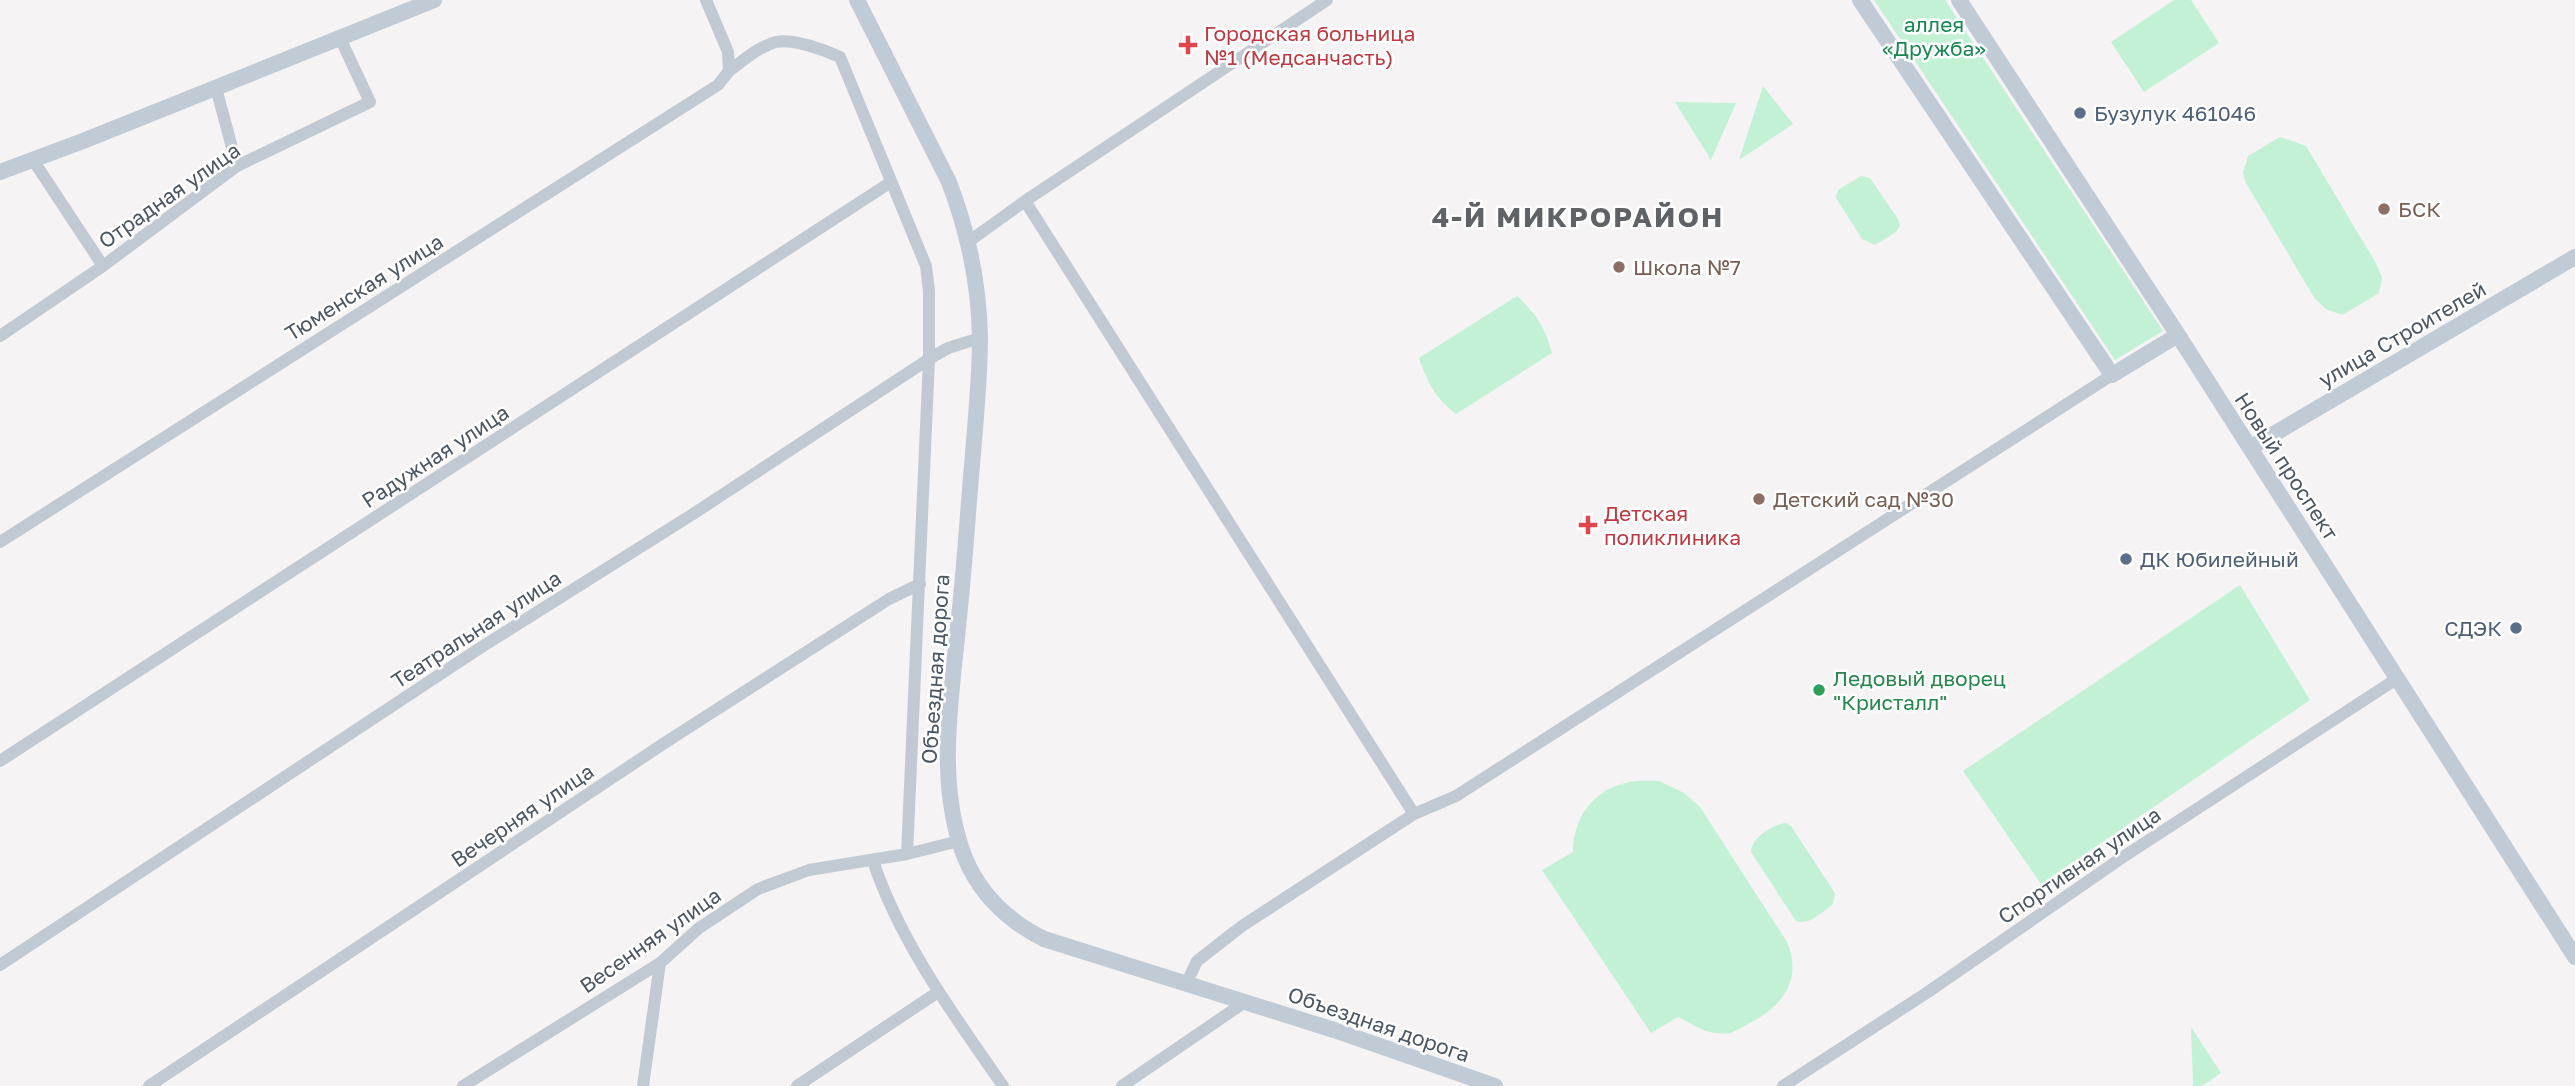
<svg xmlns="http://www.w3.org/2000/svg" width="2575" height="1086" font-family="'Golos Text',sans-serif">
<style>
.green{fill:#c3f1d5}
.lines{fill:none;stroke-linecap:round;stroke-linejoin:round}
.street{stroke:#c1cad2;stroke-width:12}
.secondary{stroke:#c1cbd6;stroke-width:16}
.health-dot{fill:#e0444e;stroke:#fff;stroke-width:2.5}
.service-dot{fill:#5c6f8a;stroke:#fff;stroke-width:2.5}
.education-dot{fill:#8d6e63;stroke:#fff;stroke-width:2.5}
.leisure-dot{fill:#2e9e5b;stroke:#fff;stroke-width:2.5}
.labels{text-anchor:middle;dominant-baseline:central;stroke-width:5;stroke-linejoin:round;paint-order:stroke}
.park-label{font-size:21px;fill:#17864f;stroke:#fff}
.health-label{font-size:21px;fill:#be3a42;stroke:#fff;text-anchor:start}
.service-label{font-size:21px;fill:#4e5e75;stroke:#fff;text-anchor:start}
.street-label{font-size:21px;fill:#4a5661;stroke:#fff}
.education-label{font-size:21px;fill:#785e54;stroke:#fff;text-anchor:start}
.leisure-label{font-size:21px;fill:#27864d;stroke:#fff;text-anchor:start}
.district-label{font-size:28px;font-weight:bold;letter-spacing:2px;fill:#5f6368;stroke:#fff}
</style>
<rect width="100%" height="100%" fill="#f5f3f3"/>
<!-- green -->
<path class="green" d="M1874 0H1945L2163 331 2115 360Z
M2174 0H2191L2219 43 2144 92 2111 42Z
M1763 86 1793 124 1739 160Z
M1675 102 1736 103 1711 160Z
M2280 137 2306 146 2377 265 2382 278 2379 293 2342 315 2326 309 2315 299 2246 183 2243 173 2248 156Z
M1861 176 1870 178 1898 219 1900 226 1896 232 1875 245 1862 239 1836 198 1838 190Z
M1517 296C1537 315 1545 327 1552 353L1456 414C1436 399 1427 382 1419 358Z
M2240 585 2310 700 2041 884 1963 771Z
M1659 781 1684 793 1700 807 1787 942C1803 980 1782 1007 1748 1024 1742 1027 1735 1032 1729 1033 1707 1036 1697 1026 1678 1017L1651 1033 1542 870 1573 852C1573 819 1592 791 1625 783 1636 780 1648 781 1659 781Z
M1786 823 1791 826 1835 893 1833 904C1822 912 1809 926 1796 921L1751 852C1751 838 1773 824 1786 823Z
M2191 1027 2221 1073 2202 1086H2193Z"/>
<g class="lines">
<!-- street -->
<path class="street" d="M729 71C744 60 758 47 776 42 792 38 825 50 840 57L926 266 929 291V359L907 854
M216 88 237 166
M33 160 103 266
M1025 201 1414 814
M968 242 1025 201 1327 0
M0 336 103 266 237 166 370 102 340 38
M0 542 718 85 729 71 728 52 706 0
M0 761 891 182
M873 861C901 944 954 1015 1003 1086
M0 965 480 648 693 514 929 359 948 348 980 338
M1186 984 1197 961 1242 926 1414 814 1456 796 2112 375
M149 1086 666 742 889 599 920 584
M463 1086 660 963 699 928 758 889 809 870 907 854 959 841
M643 1086 660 963
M797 1086 938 992
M1122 1086 1245 1002
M1783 1086 1928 992 2123 857 2398 678"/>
<!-- secondary -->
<path class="secondary" d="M857 0 949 182C968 232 979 284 980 337 980 376 976 415 973 454 968 508 965 563 959 617 952 696 935 782 965 858 981 896 1008 921 1044 939L1334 1030 1495 1086
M1860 0 2112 375 2178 335
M1959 0 2178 335 2575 957
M0 172 83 141 434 0
M2250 448 2575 257"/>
</g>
<!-- markers -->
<g class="health-dot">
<path d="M1184.5 34.5h7v7h7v7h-7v7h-7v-7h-7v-7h7z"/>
<path d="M1584.5 514.5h7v7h7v7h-7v7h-7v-7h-7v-7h7z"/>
</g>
<g class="service-dot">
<circle cx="2080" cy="113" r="7"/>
<circle cx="2126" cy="559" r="7"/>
<circle cx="2516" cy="628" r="7"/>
</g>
<g class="education-dot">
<circle cx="2384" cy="209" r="7"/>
<circle cx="1619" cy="267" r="7"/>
<circle cx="1759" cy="499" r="7"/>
</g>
<circle class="leisure-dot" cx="1819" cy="690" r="7"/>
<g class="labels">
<!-- park labels -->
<g class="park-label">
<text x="1934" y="24">аллея<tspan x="1934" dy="24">«Дружба»</tspan></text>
</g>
<!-- health labels -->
<g class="health-label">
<text x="1204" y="33">Городская больница<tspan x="1204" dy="24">№1 (Медсанчасть)</tspan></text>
<text x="1604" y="513">Детская<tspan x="1604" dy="24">поликлиника</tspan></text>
</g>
<!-- service labels -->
<g class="service-label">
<text x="2094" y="113">Бузулук 461046</text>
<text x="2140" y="559">ДК Юбилейный</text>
<text x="2502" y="628" text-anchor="end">СДЭК</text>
</g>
<!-- street labels -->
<g class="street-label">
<text transform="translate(169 195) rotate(-35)">Отрадная улица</text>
<text transform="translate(364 287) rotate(-32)">Тюменская улица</text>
<text transform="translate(2402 334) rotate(-30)">улица Строителей</text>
<text transform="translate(435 456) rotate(-33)">Радужная улица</text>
<text transform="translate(2287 466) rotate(57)">Новый проспект</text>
<text transform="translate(476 629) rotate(-33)">Театральная улица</text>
<text transform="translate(935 669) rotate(-86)">Объездная дорога</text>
<text transform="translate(522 815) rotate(-34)">Вечерняя улица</text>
<text transform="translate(2079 865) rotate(-34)">Спортивная улица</text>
<text transform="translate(650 940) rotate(-35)">Весенняя улица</text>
<text transform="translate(1379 1024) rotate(19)">Объездная дорога</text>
</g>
<!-- education labels -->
<g class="education-label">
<text x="2398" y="209">БСК</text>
<text x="1633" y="267">Школа №7</text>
<text x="1773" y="499">Детский сад №30</text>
</g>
<!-- leisure labels -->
<g class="leisure-label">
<text x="1833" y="678">Ледовый дворец<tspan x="1833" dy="24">"Кристалл"</tspan></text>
</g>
<!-- district labels -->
<g class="district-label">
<text x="1578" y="216">4-Й МИКРОРАЙОН</text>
</g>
</g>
</svg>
